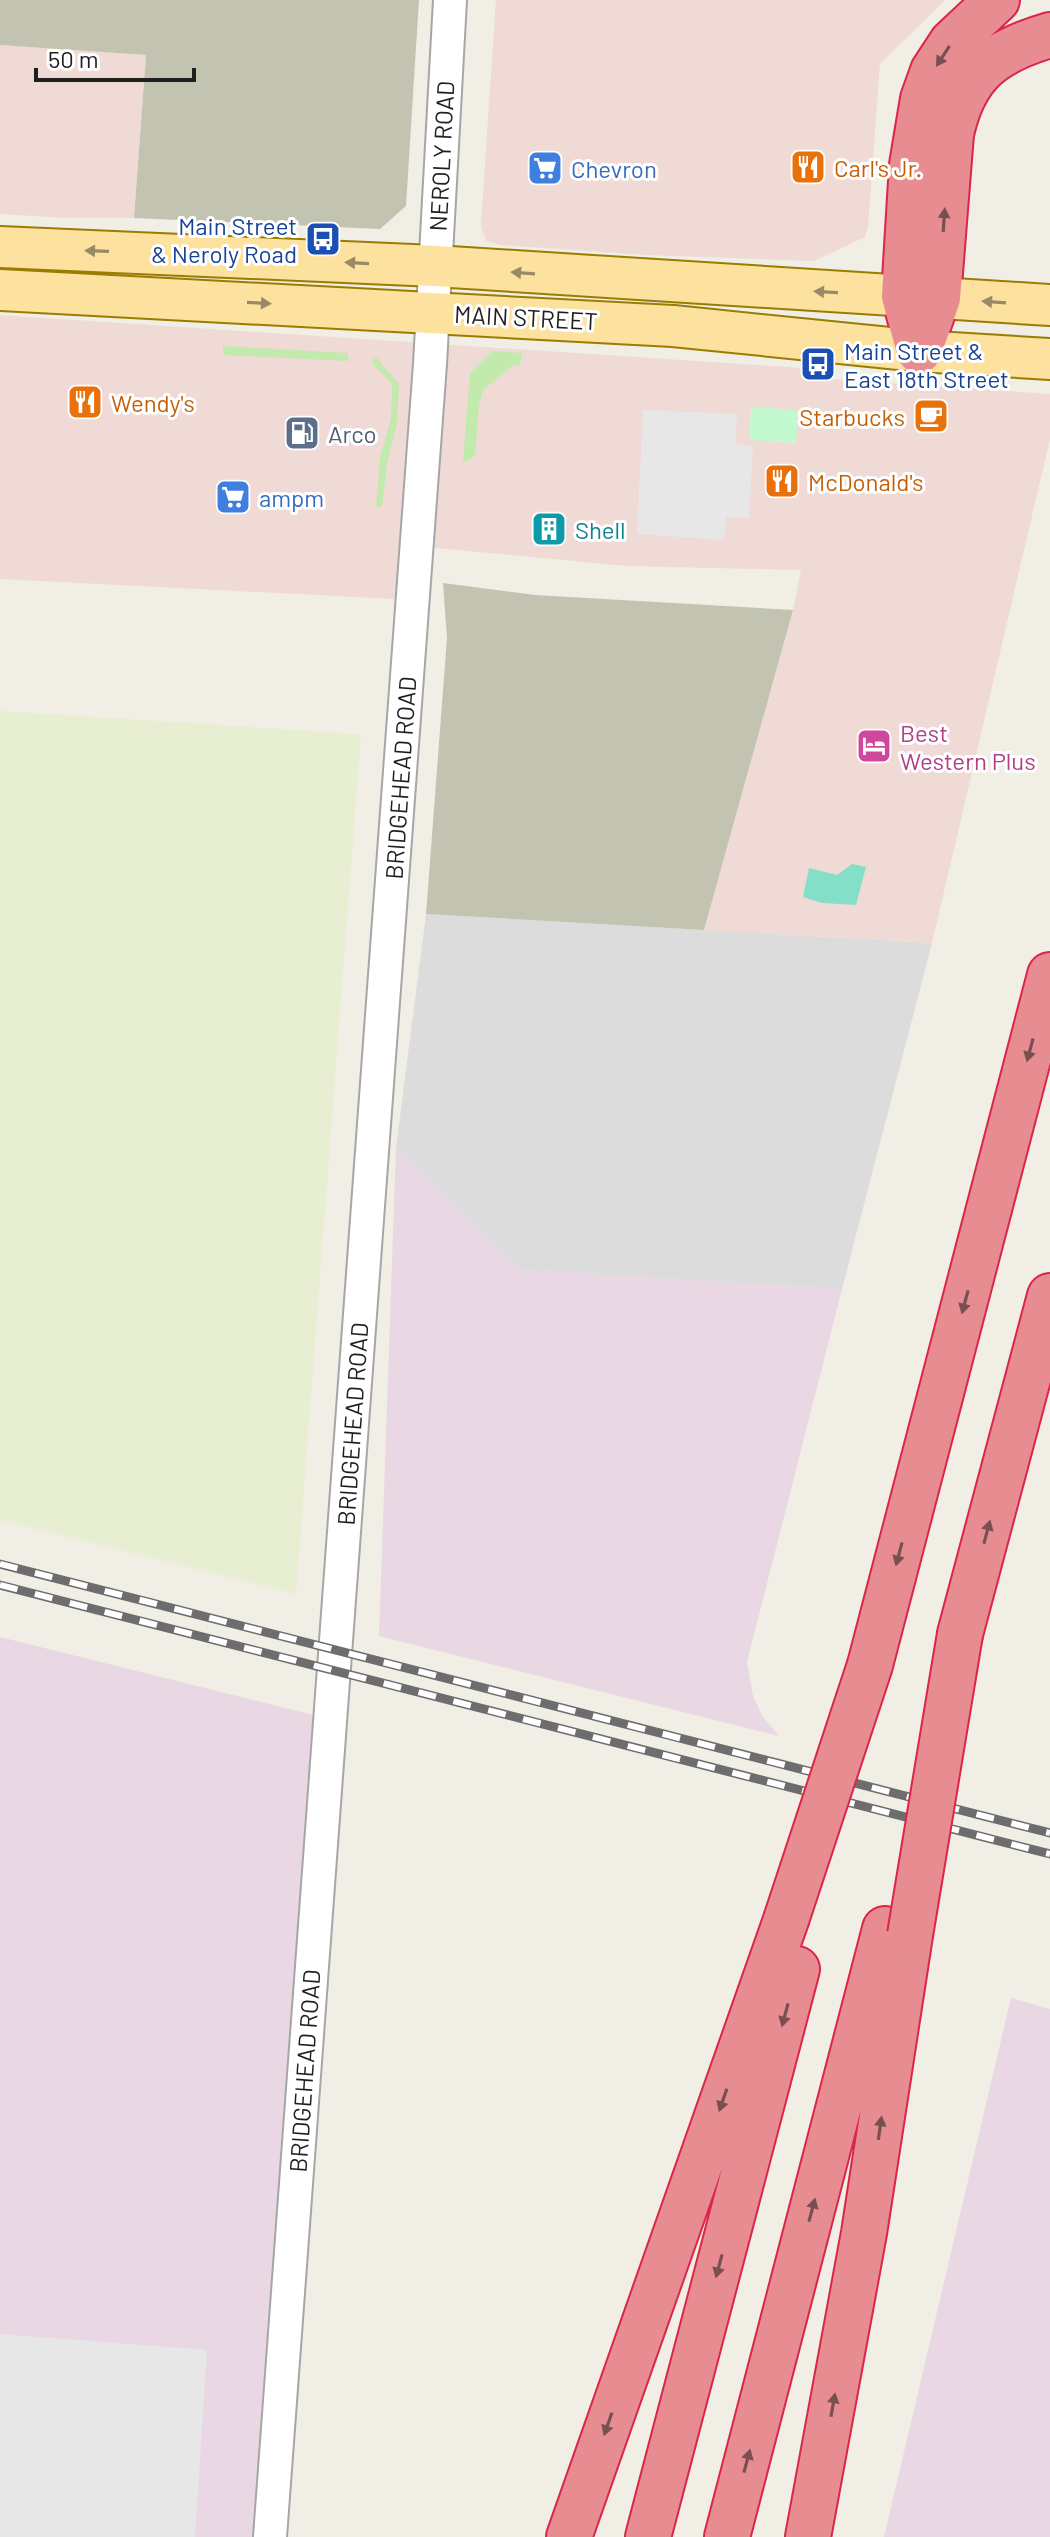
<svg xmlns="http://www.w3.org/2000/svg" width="1050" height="2537" font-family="Barlow,sans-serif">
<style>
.residential{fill:#dddcdc}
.commercial{fill:#f0dad5}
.industrial{fill:#e9d7e3}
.construction{fill:#c2c4b1}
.farmland{fill:#e8eed1}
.grass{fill:#c1eaac}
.park{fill:#c3f9cf}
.pitch{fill:#84dfc8}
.parking{fill:#e7e7e7}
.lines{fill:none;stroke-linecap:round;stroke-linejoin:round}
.tertiary-casing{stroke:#a6a6a6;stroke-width:36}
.primary-casing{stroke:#9a7d00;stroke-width:44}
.motorway-casing{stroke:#db264a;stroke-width:48}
.tertiary{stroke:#fff;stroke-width:32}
.primary{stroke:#fce19f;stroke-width:40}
.motorway{stroke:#e78d91;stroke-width:44}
.rail-casing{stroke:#6d6d6d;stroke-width:9}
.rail{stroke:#fff;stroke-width:6;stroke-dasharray:18;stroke-linecap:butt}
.motorway-bridge-casing{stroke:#db264a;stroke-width:48;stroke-linecap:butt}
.motorway-bridge{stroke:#e78d91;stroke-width:44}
.oneway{fill:#795052}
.oneway2{fill:#998a65}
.labels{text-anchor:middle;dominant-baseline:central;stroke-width:6;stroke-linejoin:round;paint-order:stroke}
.street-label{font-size:24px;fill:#1f1f1f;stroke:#fff}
.food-label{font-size:24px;fill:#c56008;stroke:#fff;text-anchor:start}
.shop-label{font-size:24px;fill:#366cbe;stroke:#fff;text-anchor:start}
.transit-label{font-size:24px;fill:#164399;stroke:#fff;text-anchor:end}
.service-label{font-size:24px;fill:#4e5e75;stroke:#fff;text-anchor:start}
.culture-label{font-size:24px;fill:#0d838f;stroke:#fff;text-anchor:start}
.hotel-label{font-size:24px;fill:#b23c85;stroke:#fff;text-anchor:start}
</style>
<rect width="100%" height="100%" fill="#f0eee5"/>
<!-- residential -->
<path class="residential" d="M426 914 932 943 842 1289 520 1270 396 1148Z"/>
<!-- commercial -->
<path class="commercial" d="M496 0H945L880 64 868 227 865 237 814 261 646 255 500 245 487 241 482 231 481 224Z
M0 45 146 55 134 218H66L0 214Z
M0 315 817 369V378L1050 394V439L932 943 704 930 793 610 801 570 627 566 403 545 395 599 0 579Z"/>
<!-- industrial -->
<path class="industrial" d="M396 1148 520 1270 842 1289 747 1662 753 1696 763 1717 779 1736 379 1636Z
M0 1637 317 1716 259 2537H0Z
M1011 1998 1050 2009V2537H884Z"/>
<!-- construction -->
<path class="construction" d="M0 0H419L406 206 380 229 134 218 146 55 0 45Z
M443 583 535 595 793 610 704 930 426 914 447 638Z"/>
<!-- farmland -->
<path class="farmland" d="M0 711 361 734 296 1594 0 1520Z"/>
<!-- grass -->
<path class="grass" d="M223 346 348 353V361L223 355Z
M492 351 522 353 520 365 512 366 483 390 479 406 475 455 468 461H463L470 373Z
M376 357 399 384 397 424 387 463 382 507H376L380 458 391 418 392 384 371 362Z"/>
<!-- park -->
<path class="park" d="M751 407 798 410 796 443 749 440Z"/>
<!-- pitch -->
<path class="pitch" d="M852 864 866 867 856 905 822 903 803 897 809 868 837 875Z"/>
<!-- parking -->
<path class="parking" d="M643 410 737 414 735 444 753 446 749 518 726 517 724 540 637 534Z
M0 2334 207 2350 195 2537H0Z"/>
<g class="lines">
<defs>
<path id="tertiary" d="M270 2537 430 364 450 0"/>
<path id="primary" d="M0 247 435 266 1050 305
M0 290 673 326 919 351 1050 359"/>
<path id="motorway" d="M919 351 904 296 912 165 923 99 933 71 952 42 997 0
M919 351 938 298 951 134C964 74 992 52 1050 35
M960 1634 1050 1296
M870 1665 1050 975
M569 2537 786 1920
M648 2537 797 1969
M727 2537 885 1929
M808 2537 864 2233 910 1935"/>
</defs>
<!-- tertiary casing -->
<use href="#tertiary" class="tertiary-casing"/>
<!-- primary casing -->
<use href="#primary" class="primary-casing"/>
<!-- motorway casing -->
<use href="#motorway" class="motorway-casing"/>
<!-- tertiary -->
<use href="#tertiary" class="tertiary"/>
<!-- primary -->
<use href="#primary" class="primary"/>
<!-- motorway -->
<use href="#motorway" class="motorway"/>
<defs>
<path id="rail" d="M0 1564 1050 1833
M0 1585 1050 1854"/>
</defs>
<!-- rail casing -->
<use href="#rail" class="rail-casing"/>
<!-- rail -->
<use href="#rail" class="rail"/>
<defs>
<path id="motorway-bridge" d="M786 1920 870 1665
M910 1935 960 1634"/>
</defs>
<!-- motorway-bridge casing -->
<use href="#motorway-bridge" class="motorway-bridge-casing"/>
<!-- motorway-bridge -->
<use href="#motorway-bridge" class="motorway-bridge"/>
</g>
<!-- one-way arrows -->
<defs><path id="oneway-solid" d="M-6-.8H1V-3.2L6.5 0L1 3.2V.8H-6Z" transform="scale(2)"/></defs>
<g class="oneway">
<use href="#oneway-solid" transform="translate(943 56) rotate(123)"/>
<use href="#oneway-solid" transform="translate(944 220) rotate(-86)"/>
<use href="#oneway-solid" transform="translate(1030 1050) rotate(105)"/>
<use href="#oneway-solid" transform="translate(965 1302) rotate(105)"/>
<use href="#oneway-solid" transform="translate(987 1532) rotate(-75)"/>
<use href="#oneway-solid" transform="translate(899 1554) rotate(105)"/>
<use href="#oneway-solid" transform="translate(785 2015) rotate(105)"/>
<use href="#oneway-solid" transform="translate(723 2100) rotate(109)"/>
<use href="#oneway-solid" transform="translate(880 2128) rotate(-82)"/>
<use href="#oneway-solid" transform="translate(812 2210) rotate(-75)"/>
<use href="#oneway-solid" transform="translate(719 2266) rotate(105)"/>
<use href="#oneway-solid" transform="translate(833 2405) rotate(-80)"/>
<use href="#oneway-solid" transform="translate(608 2424) rotate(109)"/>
<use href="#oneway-solid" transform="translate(747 2461) rotate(-75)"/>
</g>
<g class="oneway2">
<use href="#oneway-solid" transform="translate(97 251) rotate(-178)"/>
<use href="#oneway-solid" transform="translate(357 263) rotate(-177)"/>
<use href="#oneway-solid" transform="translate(523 273) rotate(-176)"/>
<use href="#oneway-solid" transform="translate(826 292) rotate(-177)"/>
<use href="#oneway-solid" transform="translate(994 302) rotate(-176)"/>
<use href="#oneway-solid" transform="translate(259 303) rotate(3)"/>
</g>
<!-- icons -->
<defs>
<symbol id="restaurant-square" viewBox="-11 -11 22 22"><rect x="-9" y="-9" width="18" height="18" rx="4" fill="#e8710a" stroke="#fff"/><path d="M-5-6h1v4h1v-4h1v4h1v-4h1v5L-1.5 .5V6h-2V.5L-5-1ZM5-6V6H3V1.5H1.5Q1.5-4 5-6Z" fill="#fff"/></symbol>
<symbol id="supermarket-square" viewBox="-11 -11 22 22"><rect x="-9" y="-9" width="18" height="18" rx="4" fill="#3f7fe0" stroke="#fff"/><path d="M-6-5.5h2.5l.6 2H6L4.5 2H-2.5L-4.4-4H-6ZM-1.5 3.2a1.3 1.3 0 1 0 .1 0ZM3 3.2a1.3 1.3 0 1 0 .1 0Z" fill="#fff"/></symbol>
<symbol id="bus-square" viewBox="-11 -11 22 22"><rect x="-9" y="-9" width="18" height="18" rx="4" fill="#1a4fb4" stroke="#fff"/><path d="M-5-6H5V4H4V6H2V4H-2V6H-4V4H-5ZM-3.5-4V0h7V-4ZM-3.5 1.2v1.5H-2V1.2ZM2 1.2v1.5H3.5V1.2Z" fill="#fff"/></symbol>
<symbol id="cafe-square" viewBox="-11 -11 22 22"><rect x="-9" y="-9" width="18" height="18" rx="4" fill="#e8710a" stroke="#fff"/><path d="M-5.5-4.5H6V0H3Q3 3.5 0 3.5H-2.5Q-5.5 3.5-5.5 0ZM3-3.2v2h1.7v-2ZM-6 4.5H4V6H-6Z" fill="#fff"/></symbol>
<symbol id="fuel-square" viewBox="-11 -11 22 22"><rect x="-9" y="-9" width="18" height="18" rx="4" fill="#5c6f8a" stroke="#fff"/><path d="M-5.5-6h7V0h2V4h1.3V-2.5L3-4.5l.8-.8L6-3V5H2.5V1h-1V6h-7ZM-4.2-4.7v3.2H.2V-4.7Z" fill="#fff"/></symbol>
<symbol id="building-square" viewBox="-11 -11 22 22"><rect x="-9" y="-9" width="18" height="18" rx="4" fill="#0f9aa8" stroke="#fff"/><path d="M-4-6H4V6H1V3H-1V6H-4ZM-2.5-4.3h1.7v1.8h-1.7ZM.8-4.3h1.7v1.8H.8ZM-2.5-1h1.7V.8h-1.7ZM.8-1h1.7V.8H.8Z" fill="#fff"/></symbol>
<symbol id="hotel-square" viewBox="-11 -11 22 22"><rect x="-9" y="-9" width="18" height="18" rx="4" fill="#d1479c" stroke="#fff"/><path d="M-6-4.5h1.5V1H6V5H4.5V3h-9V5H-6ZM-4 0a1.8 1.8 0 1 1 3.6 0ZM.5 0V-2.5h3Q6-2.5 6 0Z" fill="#fff"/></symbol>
</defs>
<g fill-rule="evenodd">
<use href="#restaurant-square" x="788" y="147" width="40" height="40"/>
<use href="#supermarket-square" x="525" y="148" width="40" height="40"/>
<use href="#bus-square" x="303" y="219" width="40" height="40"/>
<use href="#bus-square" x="798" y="344" width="40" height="40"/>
<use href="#restaurant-square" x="65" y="382" width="40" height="40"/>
<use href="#cafe-square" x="911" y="396" width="40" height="40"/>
<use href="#fuel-square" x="282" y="413" width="40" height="40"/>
<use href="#restaurant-square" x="762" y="461" width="40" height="40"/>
<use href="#supermarket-square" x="213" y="477" width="40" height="40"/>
<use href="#building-square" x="529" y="509" width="40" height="40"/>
<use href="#hotel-square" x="854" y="726" width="40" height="40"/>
</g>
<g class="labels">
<!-- street labels -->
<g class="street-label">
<text transform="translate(441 156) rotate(-87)">NEROLY ROAD</text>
<text transform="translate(526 317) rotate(3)">MAIN STREET</text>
<text transform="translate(400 778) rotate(-86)">BRIDGEHEAD ROAD</text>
<text transform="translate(352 1424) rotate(-86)">BRIDGEHEAD ROAD</text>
<text transform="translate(304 2071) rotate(-86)">BRIDGEHEAD ROAD</text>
</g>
<!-- food labels -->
<g class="food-label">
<text x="834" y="167">Carl's Jr.</text>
<text x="111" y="402">Wendy's</text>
<text x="905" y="416" text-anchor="end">Starbucks</text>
<text x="808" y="481">McDonald's</text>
</g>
<!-- shop labels -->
<g class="shop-label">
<text x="571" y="168">Chevron</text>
<text x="259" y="497">ampm</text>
</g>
<!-- transit labels -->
<g class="transit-label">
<text x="297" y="225">Main Street<tspan x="297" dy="28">&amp; Neroly Road</tspan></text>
<text x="844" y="350" text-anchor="start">Main Street &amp;<tspan x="844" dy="28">East 18th Street</tspan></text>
</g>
<!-- service labels -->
<g class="service-label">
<text x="328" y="433">Arco</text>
</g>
<!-- culture labels -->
<g class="culture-label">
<text x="575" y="529">Shell</text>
</g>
<!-- hotel labels -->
<g class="hotel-label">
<text x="900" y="732">Best<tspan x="900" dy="28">Western Plus</tspan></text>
</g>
</g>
<!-- scale -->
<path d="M36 68v12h158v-12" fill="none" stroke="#1f1f1f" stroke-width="4"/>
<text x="48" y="68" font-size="24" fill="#1f1f1f" stroke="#ffffff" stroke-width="6" paint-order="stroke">50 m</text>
</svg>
